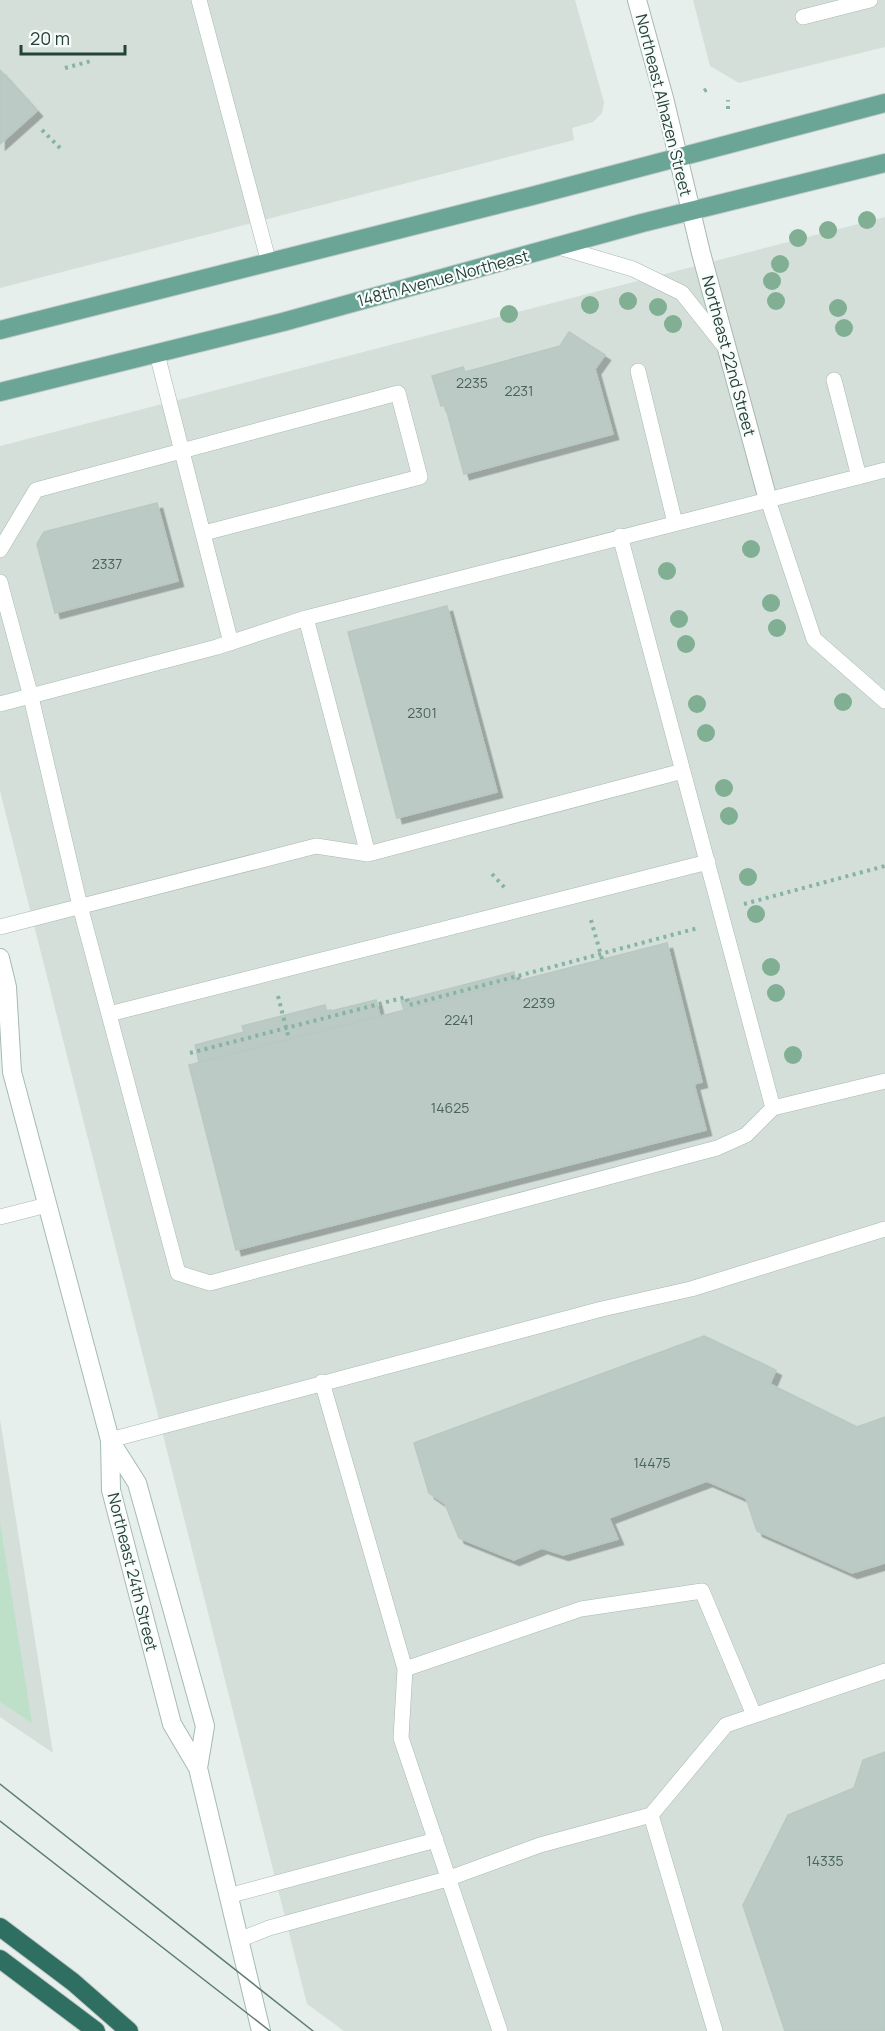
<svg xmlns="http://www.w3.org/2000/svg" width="885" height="2031" font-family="Manrope,sans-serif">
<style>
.built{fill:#d4dfda}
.green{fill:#bfe0c8}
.building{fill:#bbcac4;stroke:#b8c9c2;stroke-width:1.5;filter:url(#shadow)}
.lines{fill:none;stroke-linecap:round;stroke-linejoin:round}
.service-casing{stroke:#a8b8b2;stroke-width:16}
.minor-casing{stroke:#a8b8b2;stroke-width:20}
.secondary-casing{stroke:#a4bbb3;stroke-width:20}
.primary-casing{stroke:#c2cac8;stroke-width:20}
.motorway-casing{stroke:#c2cac8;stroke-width:20}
.path{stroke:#86b3a5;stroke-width:4;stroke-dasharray:3 4.5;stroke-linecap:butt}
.service{stroke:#fff;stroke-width:15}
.minor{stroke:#fff;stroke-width:18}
.secondary{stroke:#fff;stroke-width:18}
.primary{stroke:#6aa596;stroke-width:18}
.motorway{stroke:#2f6f62;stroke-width:18}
.tram{stroke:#5f7d75;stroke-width:1.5}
.tree{fill:#80af93}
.labels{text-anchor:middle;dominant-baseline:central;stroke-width:4.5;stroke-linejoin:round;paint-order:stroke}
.number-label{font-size:14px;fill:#4a645c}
.street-label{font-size:16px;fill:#24423a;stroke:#f7fbf9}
</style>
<defs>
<filter id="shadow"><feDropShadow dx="5.5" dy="5.5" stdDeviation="0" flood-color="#0004"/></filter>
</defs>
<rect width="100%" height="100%" fill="#e6efeb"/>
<!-- built -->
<path class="built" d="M0 0H575L604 102 602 113 593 122 572 128 574 140 0 288Z
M693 0H885V47L739 83 710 66Z
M885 217V2031H344L307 2004 0 791V446Z
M0 1419 53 1753 0 1717Z"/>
<!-- green -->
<path class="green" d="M0 1521V1522L32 1723 0 1702Z"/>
<!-- building -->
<path class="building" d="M0 70 37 111 0 144Z
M569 332 605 355 595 369 613 434 464 474 445 405 441 406 432 376 463 367 465 372 560 346Z
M157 503 178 581 55 613 37 544 44 532Z
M447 606 497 792 397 818 348 632Z
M667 943 702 1082 694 1084 706 1130 236 1250 189 1065Z
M514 972 516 981 404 1010 401 1001Z
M376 1000 380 1016 199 1062 195 1045 244 1032 242 1026 325 1005 327 1012Z
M704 1336 776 1370 770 1384 857 1427 885 1417V1563L852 1573 757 1531 746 1498 707 1481 609 1518 618 1539 563 1555 542 1548 514 1560 459 1538 445 1504 429 1493 414 1443Z
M885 1752V2031H785L743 1905 788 1815 854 1788 863 1760Z"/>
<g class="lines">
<defs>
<path id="service" d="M199 0 269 263
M803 17 870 0
M559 247 633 269 682 293 725 347
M157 354 231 643
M638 371 675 523
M834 380 859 477
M768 500 814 639 885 701
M620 536 773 1108
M0 550 36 490 398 393 420 477 204 533
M0 582 31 697 80 906 178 1273 210 1283 717 1148 746 1135 773 1108 885 1081
M306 618 368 854
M0 704 217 647 306 618 885 470
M0 927 316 846 368 854 683 771
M109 1014 708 862
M0 1217 47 1205
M322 1382 405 1669 401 1738 500 2031
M110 1440 602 1309 691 1289 885 1229
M405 1669 581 1609 702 1591 754 1715
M228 1896 436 1840
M239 1940 269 1928 447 1879 540 1845 651 1815
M715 2031 651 1815 726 1725 885 1671"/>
<path id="minor" d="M637 0 665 102 701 253 768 500"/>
<path id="secondary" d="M0 958 7 987 12 1072 110 1440 111 1490 172 1724 198 1768 261 2031
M111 1442 137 1483 205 1726 198 1768"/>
<path id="primary" d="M0 330 532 196 885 103
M0 392 283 322 642 223 885 163"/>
<path id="motorway" d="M0 1927 73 1982 129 2031
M0 1959 96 2031"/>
</defs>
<!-- service casing -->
<use href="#service" class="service-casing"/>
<!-- minor casing -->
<use href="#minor" class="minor-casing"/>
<!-- secondary casing -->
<use href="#secondary" class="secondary-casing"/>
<!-- primary casing -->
<use href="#primary" class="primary-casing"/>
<!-- motorway casing -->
<use href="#motorway" class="motorway-casing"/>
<!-- path -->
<path class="path" d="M65 68 91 61
M704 91 710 87
M728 109V100
M42 130 61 149
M492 874 505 888
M744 904 885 866
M591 920 602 959
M278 996 289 1039
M190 1053 406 997 409 1005 698 928"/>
<!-- service -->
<use href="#service" class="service"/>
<!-- minor -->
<use href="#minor" class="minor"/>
<!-- secondary -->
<use href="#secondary" class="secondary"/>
<!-- primary -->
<use href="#primary" class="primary"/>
<!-- motorway -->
<use href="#motorway" class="motorway"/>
<!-- tram -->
<path class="tram" d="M0 1784 313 2031
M0 1821 270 2031"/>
</g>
<!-- trees -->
<g class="tree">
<circle cx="867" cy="220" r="9"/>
<circle cx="828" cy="230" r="9"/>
<circle cx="798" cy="238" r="9"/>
<circle cx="780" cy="264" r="9"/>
<circle cx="772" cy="281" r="9"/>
<circle cx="628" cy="301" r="9"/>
<circle cx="776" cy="301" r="9"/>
<circle cx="590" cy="305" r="9"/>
<circle cx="658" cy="307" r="9"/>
<circle cx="838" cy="308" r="9"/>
<circle cx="509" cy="314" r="9"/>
<circle cx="673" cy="324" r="9"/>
<circle cx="844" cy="328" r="9"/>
<circle cx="751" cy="549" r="9"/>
<circle cx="667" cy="571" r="9"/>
<circle cx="771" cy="603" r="9"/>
<circle cx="679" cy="619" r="9"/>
<circle cx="777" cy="628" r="9"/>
<circle cx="686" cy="644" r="9"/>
<circle cx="843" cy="702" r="9"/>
<circle cx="697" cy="704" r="9"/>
<circle cx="706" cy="733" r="9"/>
<circle cx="724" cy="788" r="9"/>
<circle cx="729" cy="816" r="9"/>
<circle cx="748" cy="877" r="9"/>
<circle cx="756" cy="914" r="9"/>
<circle cx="771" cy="967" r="9"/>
<circle cx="776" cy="993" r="9"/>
<circle cx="793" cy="1055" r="9"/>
</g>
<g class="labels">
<!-- number labels -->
<g class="number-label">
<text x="472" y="382">2235</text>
<text x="519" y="390">2231</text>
<text x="107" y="563">2337</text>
<text x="422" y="712">2301</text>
<text x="539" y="1002">2239</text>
<text x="459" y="1019">2241</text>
<text x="450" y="1107">14625</text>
<text x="652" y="1462">14475</text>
<text x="825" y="1860">14335</text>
</g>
<!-- street labels -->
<g class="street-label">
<text transform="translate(664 105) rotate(76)">Northeast Alhazen Street</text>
<text transform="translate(443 278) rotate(-15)">148th Avenue Northeast</text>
<text transform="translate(729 356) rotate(75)">Northeast 22nd Street</text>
<text transform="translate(133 1572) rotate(76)">Northeast 24th Street</text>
</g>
</g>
<!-- scale -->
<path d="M21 45v9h104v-9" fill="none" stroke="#24423a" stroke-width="3"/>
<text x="30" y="45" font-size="18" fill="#24423a" stroke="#f7fbf9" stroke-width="4.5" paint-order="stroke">20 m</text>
</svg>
